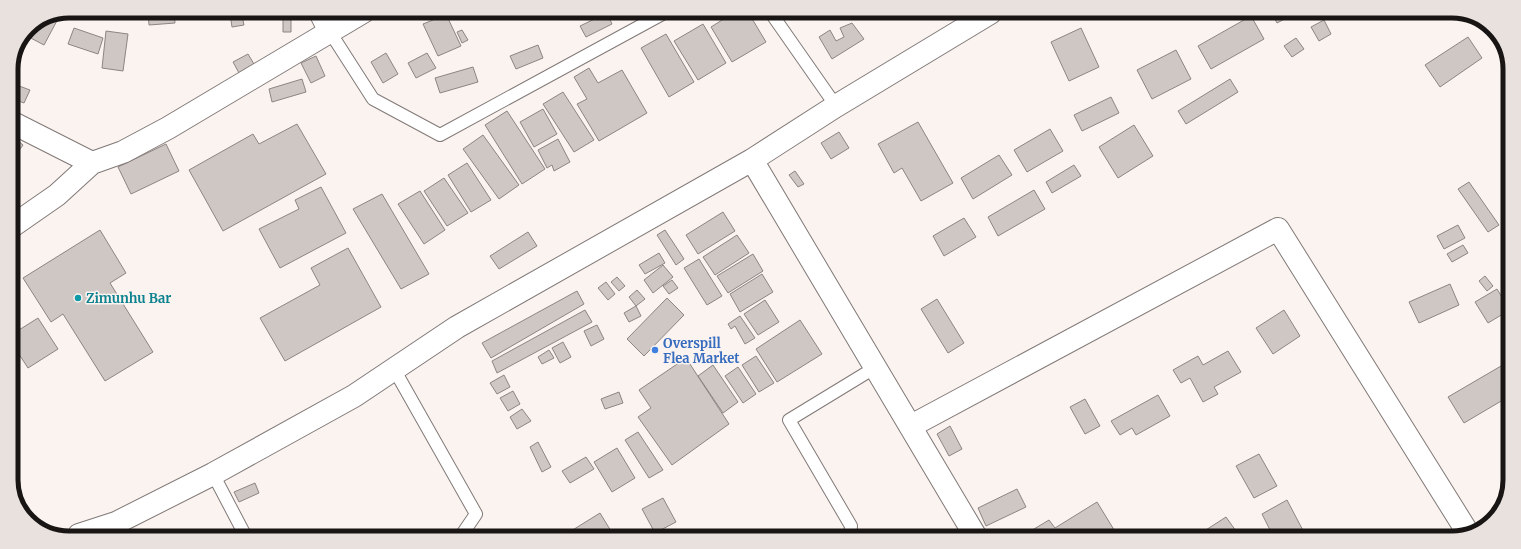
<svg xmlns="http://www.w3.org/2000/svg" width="1521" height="549" font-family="Merriweather,serif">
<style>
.building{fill:#cec7c4;stroke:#8c8583}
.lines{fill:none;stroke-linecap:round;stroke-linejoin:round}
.lane-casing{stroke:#807977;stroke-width:14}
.street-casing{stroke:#807977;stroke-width:24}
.secondary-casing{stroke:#807977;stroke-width:24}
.lane{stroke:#fff;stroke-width:12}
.street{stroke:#fff;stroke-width:22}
.secondary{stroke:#fff;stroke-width:22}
.culture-dot{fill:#0f9aa8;stroke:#fbf3f0;stroke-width:1.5}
.shop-dot{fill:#3f7fe0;stroke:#fbf3f0;stroke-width:1.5}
.labels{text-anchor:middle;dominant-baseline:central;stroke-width:3;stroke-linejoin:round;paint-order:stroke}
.culture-label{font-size:13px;font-weight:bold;fill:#0d838f;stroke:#fbf3f0;text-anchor:start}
.shop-label{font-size:13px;font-weight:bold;fill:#366cbe;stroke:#fbf3f0;text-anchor:start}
.rim{fill:none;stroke:#181514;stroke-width:5}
</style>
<rect width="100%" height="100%" fill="#fbf3f0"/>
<!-- building -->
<path class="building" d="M148 11H174L175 23 149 25Z
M215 11H241L244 25 232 27 230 14 216 17Z
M259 11H288L259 15Z
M420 12H429L423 15Z
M438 12H445L461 46 438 56 423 24 433 20 431 15Z
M735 12H748L766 42 732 62 711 27Z
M607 13 612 24 586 37 580 26Z
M1272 14H1294L1277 23Z
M60 15 44 45 25 35 28 28Z
M283 16H291V32H283Z
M1251 16 1264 39 1211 69 1198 46Z
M1324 20 1331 34 1319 41 1311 27Z
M852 23 864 39 832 59 819 37 830 30 836 41 844 37 840 28Z
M703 24 726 63 698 80 674 41Z
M74 28 103 38 98 54 68 44Z
M1081 28 1099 67 1069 81 1051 42Z
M462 30 468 40 462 43 457 32Z
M106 31 128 34 123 71 102 68Z
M666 34 694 82 669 97 641 48Z
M1468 37 1482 58 1440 87 1425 65Z
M1296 38 1304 49 1292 57 1284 46Z
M538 45 543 58 516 69 510 56Z
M1176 50 1191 79 1152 99 1137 70Z
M386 53 398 74 383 83 371 62Z
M427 53 436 68 416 78 408 63Z
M248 54 254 64 239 73 233 62Z
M316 56 325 76 311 83 301 63Z
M473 67 478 82 440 93 435 78Z
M589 68 598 83 622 70 647 113 599 141 577 104 587 99 574 77Z
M302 79 306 92 272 102 269 89Z
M1230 79 1238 92 1186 124 1178 111Z
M11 83 30 90 24 103 11 98Z
M563 92 594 140 574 152 543 104Z
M1111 97 1119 113 1082 131 1074 115Z
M543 109 557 134 534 147 520 122Z
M507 111 545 169 522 184 485 125Z
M918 122 953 183 921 201 902 168 894 173 878 144Z
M297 124 326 174 223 231 189 170 253 134 259 144Z
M1134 125 1153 156 1118 178 1099 147Z
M1050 129 1063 151 1027 172 1014 150Z
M839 132 849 148 831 159 821 143Z
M11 135 23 145 12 160 11 159Z
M483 135 519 185 499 199 463 149Z
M558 139 570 162 554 171 552 165 547 168 538 150Z
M166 144 179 171 131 194 118 167Z
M999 155 1012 175 973 199 961 178Z
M467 163 491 200 471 212 448 175Z
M1074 165 1081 176 1052 193 1046 182Z
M795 171 804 184 798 187 789 175Z
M444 178 468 213 447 226 424 191Z
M1469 182 1499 225 1488 232 1458 189Z
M321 187 346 233 280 268 259 229 299 209 295 200Z
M1034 190 1045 209 998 236 988 217Z
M420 191 445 230 424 244 398 204Z
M382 194 429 274 401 289 353 209Z
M723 212 735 231 698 254 686 235Z
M964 218 976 237 944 256 933 236Z
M1458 225 1465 238 1444 249 1437 236Z
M100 230 126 273 110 283 153 352 105 381 63 314 51 322 23 278Z
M665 230 684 259 676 265 657 235Z
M528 232 537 246 499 269 490 256Z
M737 235 749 253 715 275 703 257Z
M1463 245 1468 253 1452 262 1447 254Z
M348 248 381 307 285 361 260 318 320 285 311 268Z
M659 253 665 263 645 274 639 265Z
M753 254 763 271 728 293 717 276Z
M699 259 722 296 707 305 684 268Z
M663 265 673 277 653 293 644 280Z
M762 274 773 292 740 312 730 294Z
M1485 276 1493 286 1487 291 1479 281Z
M617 277 625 286 619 291 611 282Z
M672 280 678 288 669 294 663 286Z
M606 282 615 294 608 300 598 288Z
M1450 284 1459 305 1419 323 1409 302Z
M1497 289 1508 307V311L1488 323 1475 302Z
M637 290 645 299 636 306 629 297Z
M577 291 584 304 491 358 482 343Z
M667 298 684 315 644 356 627 339Z
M937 299 964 343 948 353 921 309Z
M765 300 779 322 758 335 744 314Z
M636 306 641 316 629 322 624 313Z
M585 310 592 322 497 373 492 361Z
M1284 310 1300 336 1273 354 1256 328Z
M740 316 755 338 745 344 735 326 731 329 728 324Z
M38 318 58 349 28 368 11 342V335Z
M800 320 822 354 777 382 756 349Z
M597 325 604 339 591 346 584 331Z
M563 342 571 357 560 363 552 348Z
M1508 346V358L1503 349Z
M549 350 554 358 542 364 538 357Z
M1228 351 1241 372 1214 387 1218 394 1203 402 1190 378 1181 383 1173 370 1198 356 1203 365Z
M756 356 774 383 759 392 742 365Z
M686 358 729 424 672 465 638 417 651 408 639 390Z
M713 365 738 402 723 413 698 376Z
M1501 366 1508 377V397L1464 423 1448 397Z
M738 367 756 394 743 403 725 376Z
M504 375 510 387 497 394 490 383Z
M513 391 520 404 508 411 500 398Z
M619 392 623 403 605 409 601 399Z
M1158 395 1170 416 1136 435 1132 428 1120 435 1111 421Z
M1085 399 1100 426 1085 434 1070 407Z
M522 409 531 421 517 429 510 417Z
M950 426 962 449 949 456 937 434Z
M638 432 663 470 649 478 625 440Z
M538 442 551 467 542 472 530 447Z
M617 448 635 478 612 492 594 462Z
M1259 454 1277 486 1254 498 1236 466Z
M586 457 594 469 570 483 562 471Z
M255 483 259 493 239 502 234 492Z
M1017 489 1026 507 986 526 978 508Z
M663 498 676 522 655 533 642 509Z
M1287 500 1307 538H1274L1262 514Z
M1097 502 1116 533 1110 537H1032L1029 532 1049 520 1055 528Z
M600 513 614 536H563Z
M1226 517 1241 538 1195 537Z"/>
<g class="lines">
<defs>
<path id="lane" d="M771 13 836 106
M330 32 373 99 440 135 666 12
M394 369 476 514 461 536
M213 474 245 535
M850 537 851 526 789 420 876 367"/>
<path id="street" d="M320 12 330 32
M11 122 92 163
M11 227 57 195 92 163 123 152 168 128 363 12
M911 426 1278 229 1468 533"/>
<path id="secondary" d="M752 160 976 537
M79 535 116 523 213 474 354 396 457 327 752 160 836 106 990 13"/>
</defs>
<!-- lane casing -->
<use href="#lane" class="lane-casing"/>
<!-- street casing -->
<use href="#street" class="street-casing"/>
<!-- secondary casing -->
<use href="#secondary" class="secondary-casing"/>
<!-- lane -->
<use href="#lane" class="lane"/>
<!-- street -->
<use href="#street" class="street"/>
<!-- secondary -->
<use href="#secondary" class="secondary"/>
</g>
<!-- markers -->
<circle class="culture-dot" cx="78" cy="298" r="4"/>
<circle class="shop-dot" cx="655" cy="350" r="4"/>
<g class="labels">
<!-- culture labels -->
<g class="culture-label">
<text x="86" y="298">Zimunhu Bar</text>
</g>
<!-- shop labels -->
<g class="shop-label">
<text x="663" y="343">Overspill<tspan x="663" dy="15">Flea Market</tspan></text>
</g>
</g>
<!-- crop -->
<path d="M0 0H1521V549H0ZM69 18H1452A51 51 0 0 1 1503 69V480A51 51 0 0 1 1452 531H69A51 51 0 0 1 18 480V69A51 51 0 0 1 69 18Z" fill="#e9e1de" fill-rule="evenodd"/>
<path class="rim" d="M69 18H1452A51 51 0 0 1 1503 69V480A51 51 0 0 1 1452 531H69A51 51 0 0 1 18 480V69A51 51 0 0 1 69 18Z"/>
</svg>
